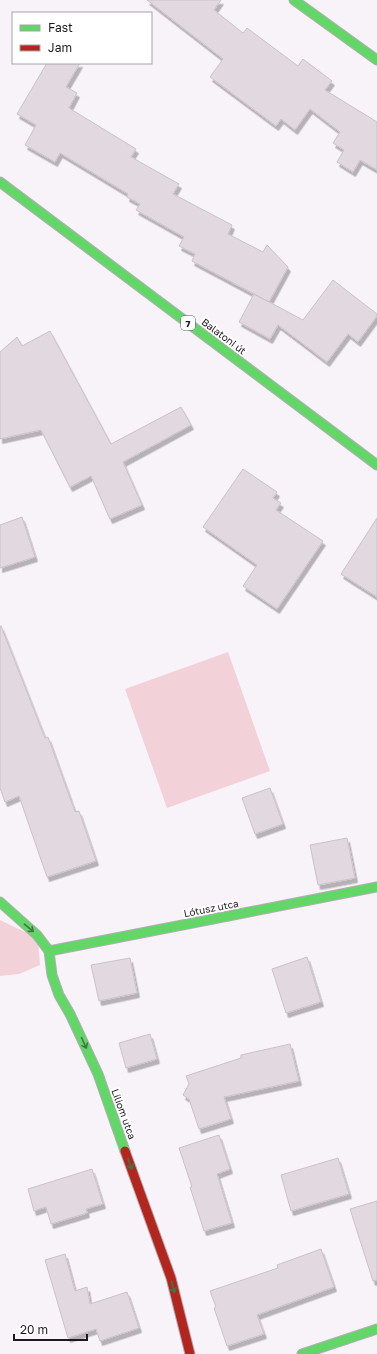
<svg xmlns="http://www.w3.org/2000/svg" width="377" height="1354" font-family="'Golos Text',sans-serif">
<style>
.green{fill:#f3d1d9}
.building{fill:#e2d9e0;stroke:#cbc2c9;filter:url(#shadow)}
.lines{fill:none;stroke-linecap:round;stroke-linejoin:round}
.fast-casing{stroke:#b4adb6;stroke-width:11}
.jam-casing{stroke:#b4adb6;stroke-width:11}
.fast{stroke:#63d668;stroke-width:9}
.jam{stroke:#b3261e;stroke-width:9}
.oneway{stroke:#427645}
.labels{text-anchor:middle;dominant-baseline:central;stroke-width:3.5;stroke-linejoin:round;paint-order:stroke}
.shield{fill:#fff;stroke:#635d64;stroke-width:1}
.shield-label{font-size:9px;font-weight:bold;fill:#201722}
.street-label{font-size:10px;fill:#201722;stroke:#fff}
</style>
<defs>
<filter id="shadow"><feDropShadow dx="2.5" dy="4.5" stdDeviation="0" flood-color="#0004"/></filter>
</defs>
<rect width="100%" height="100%" fill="#f8f2f9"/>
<!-- green -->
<path class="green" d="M228 652 270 771 167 808 125 689Z
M0 920 29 934 38 941 40 965 19 974 0 976Z"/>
<!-- building -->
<path class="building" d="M147 0H221L214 10 243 33 247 28 298 66 303 59 332 81 325 90 377 122V170L360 160 353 172 337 162 344 150 333 143 340 132 310 109 295 130 281 119 276 126 210 77 223 59Z
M47 63H80L66 87 77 93 69 108 136 149 131 157 179 184 173 194 232 225 228 234 263 252 267 245 288 267 269 302 192 261 195 254 179 246 184 237 136 210 140 204 127 197 128 194 60 153 55 162 25 145 36 125 17 114Z
M333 280 377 314V316L358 342 348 334 327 362 278 325 270 339 239 322 254 294 303 320Z
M50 331 111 444 181 407 191 425 123 462 142 505 110 519 91 476 70 487 41 430 0 439V352L17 337 22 346Z
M243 469 277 492 273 498 281 503 276 510 323 541 277 609 243 586 257 565 203 527Z
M22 517 35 557 0 568V525Z
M377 518V597L341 574Z
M0 626H1L45 738 48 737 75 812 79 811 96 861 47 877 19 796 5 802 0 788Z
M270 788 283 824 255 834 242 798Z
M347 838 355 878 318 885 310 845Z
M307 957 321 1002 286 1013 272 969Z
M130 958 137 993 99 1001 91 965Z
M150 1034 157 1059 126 1068 119 1043Z
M290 1044 299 1081 224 1097 231 1119 199 1129 189 1099 183 1095 189 1084 186 1076 241 1058V1055Z
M219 1135 230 1169 217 1174 232 1223 204 1231 190 1187H192L179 1148Z
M338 1158 349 1194 291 1211 281 1175Z
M92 1169 103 1204 86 1209 87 1213 51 1224 46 1207 34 1211 28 1189Z
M377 1201V1280L373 1281 350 1209Z
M321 1249 334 1287 257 1315 264 1334 227 1346 214 1308 216 1307 210 1291 278 1268 277 1265Z
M65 1254 75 1291 87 1287 90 1304 127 1292 139 1328 100 1341 96 1329 68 1338 45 1260Z"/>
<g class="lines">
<defs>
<path id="fast" d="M294 0 377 60
M0 182 377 465
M0 902 37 935 49 951 52 975 59 995 70 1014 98 1074 125 1151
M49 951 377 887
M302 1354 377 1329"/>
<path id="jam" d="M125 1151 171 1278 190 1354"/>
</defs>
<!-- fast casing -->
<use href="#fast" class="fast-casing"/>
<!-- jam casing -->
<use href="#jam" class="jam-casing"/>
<!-- fast -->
<use href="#fast" class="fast"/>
<!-- jam -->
<use href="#jam" class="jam"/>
</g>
<!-- one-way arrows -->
<defs><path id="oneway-shaft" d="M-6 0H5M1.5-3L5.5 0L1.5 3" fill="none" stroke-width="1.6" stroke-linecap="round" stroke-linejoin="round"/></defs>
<g class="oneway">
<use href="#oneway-shaft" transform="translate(29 928) rotate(40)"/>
<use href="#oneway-shaft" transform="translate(84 1043) rotate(66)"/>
<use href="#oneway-shaft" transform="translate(130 1164) rotate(70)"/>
<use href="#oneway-shaft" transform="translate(173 1287) rotate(75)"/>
</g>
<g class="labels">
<!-- shield labels -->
<rect class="shield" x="181" y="316" width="14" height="14" rx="3"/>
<g class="shield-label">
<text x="188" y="323">7</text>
</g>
<!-- street labels -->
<g class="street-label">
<text transform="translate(224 336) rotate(37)">Balatoni út</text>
<text transform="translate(211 908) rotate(-11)">Lótusz utca</text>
<text transform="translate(124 1114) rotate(70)">Liliom utca</text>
</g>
</g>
<!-- legend -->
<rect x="12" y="12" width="140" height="52" fill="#ffffff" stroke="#a6a2a7"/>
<rect x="20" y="25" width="20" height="6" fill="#63d668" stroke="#a6a2a7"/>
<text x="48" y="32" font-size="12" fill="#201722">Fast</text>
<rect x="20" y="45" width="20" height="6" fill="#b3261e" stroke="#a6a2a7"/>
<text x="48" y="52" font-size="12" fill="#201722">Jam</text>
<!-- scale -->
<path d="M14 1334v6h73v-6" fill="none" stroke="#201722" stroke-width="2"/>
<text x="20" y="1334" font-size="12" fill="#201722" stroke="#ffffff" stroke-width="3" paint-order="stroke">20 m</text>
</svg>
